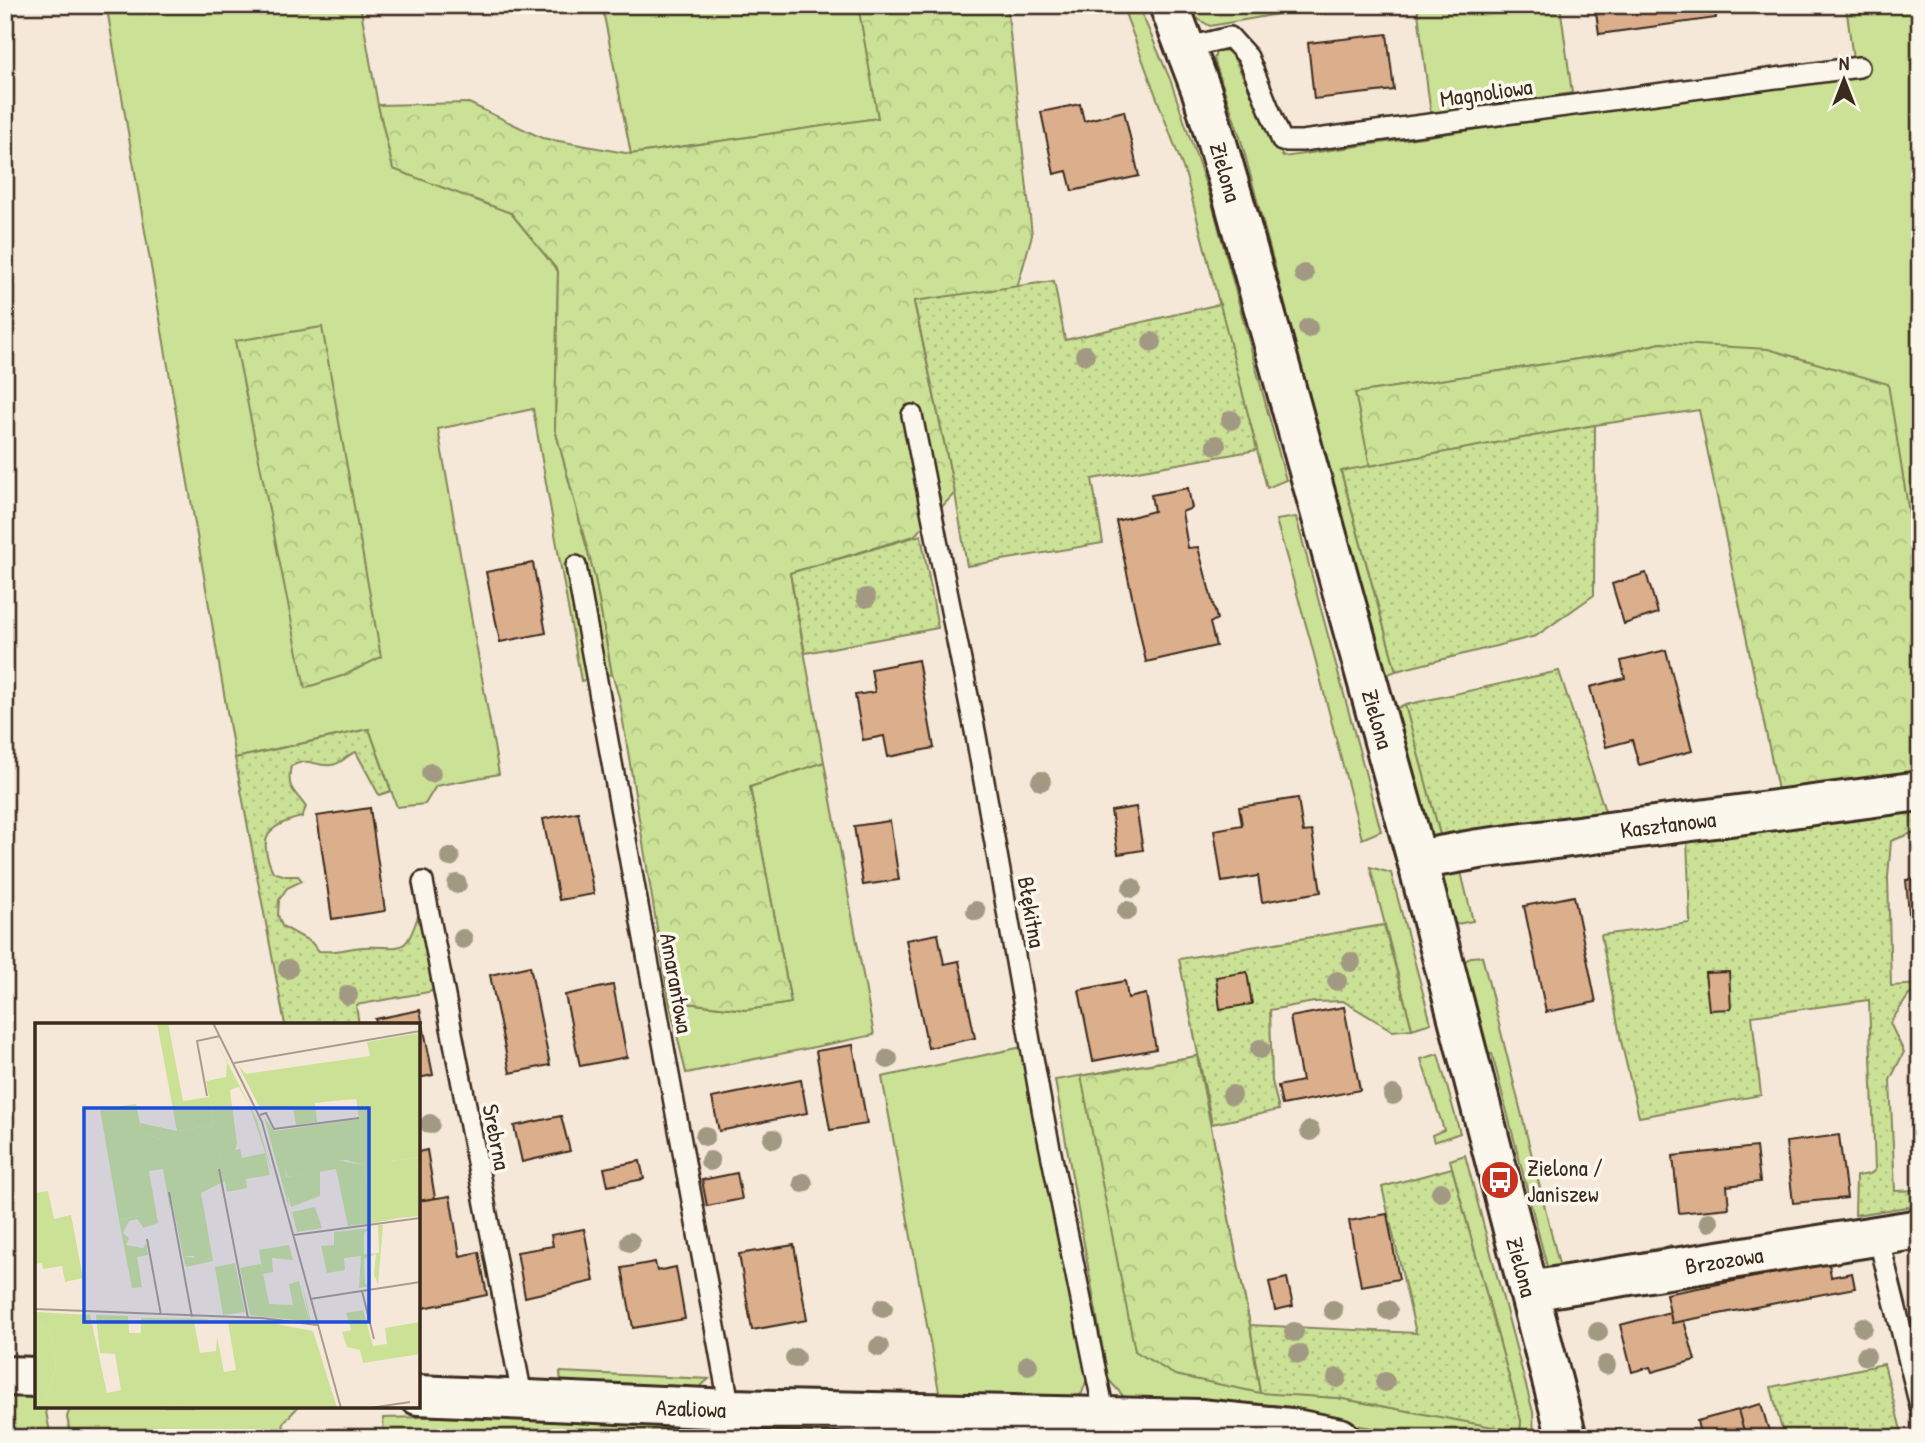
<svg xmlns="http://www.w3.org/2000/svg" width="1925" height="1443" font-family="'Patrick Hand',sans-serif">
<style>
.grass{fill:#cbe196;stroke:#83865a;stroke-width:2}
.forest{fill:url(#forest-crowns);stroke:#83865a;stroke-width:2}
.park{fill:url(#park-dots);stroke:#83865a;stroke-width:2}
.building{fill:#dbae8c;stroke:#3b2a1e;stroke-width:2}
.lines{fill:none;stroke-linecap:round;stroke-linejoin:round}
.lane-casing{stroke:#3b2a1e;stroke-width:24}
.street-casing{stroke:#3b2a1e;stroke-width:44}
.secondary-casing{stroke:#3b2a1e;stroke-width:44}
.lane{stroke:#fbf7ec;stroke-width:19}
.street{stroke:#fbf7ec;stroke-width:38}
.secondary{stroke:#fbf7ec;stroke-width:38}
.tree{fill:#a29983}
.labels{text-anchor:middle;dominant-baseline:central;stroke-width:7;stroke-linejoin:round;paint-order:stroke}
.street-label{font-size:23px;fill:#3b2a1e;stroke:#fbf7ec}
.poi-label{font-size:23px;fill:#3b2a1e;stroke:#fbf7ec;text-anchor:start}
.inset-road{fill:none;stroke:#ab9c8e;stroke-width:2}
.view{fill:#1d4ed8;fill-opacity:0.15;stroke:#1d4ed8;stroke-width:3.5}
.inset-edge{fill:none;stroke:#3b2a1e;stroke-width:3.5}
</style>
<defs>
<pattern id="forest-crowns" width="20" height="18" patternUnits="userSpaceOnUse" patternTransform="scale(1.75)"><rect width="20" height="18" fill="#cbe196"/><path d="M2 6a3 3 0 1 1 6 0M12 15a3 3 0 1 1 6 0" fill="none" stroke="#afc181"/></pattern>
<pattern id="park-dots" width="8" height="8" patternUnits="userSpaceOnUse" patternTransform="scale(1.75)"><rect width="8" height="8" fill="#cbe196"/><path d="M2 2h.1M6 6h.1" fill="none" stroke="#afc181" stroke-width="1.8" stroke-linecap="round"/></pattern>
</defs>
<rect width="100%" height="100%" fill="#f5e8d9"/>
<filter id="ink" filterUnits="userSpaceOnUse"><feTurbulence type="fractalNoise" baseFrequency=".0143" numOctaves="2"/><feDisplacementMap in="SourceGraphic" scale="14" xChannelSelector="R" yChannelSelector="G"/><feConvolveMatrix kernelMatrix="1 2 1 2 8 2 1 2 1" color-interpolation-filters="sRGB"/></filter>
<g filter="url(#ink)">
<!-- grass -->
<path class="grass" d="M133 5H360L378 105 393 168 511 213 558 271 555 429 595 578 612 674 581 681 533 409 438 429 499 774 436 786 425 804 397 807 369 729 235 758 107 9Z
M602 5H858L879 118 631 154Z
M1122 5H1138L1170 79 1212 203 1286 480 1267 488 1186 176Z
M1188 5H1329L1210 26 1193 16Z
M1417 5H1560L1572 93 1431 115Z
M1846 5H1920V581L1887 384 1661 343 1611 354 1356 393 1370 466 1341 472 1396 671 1384 676 1241 140 1214 59 1217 49 1231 52 1283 157 1855 75Z
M1296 517 1381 831 1362 839 1310 639 1276 520Z
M1405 704 1441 838 1429 839 1392 711Z
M824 762 874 1035 686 1073 669 1001 746 1010 791 1003 750 787Z
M1459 864 1473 921 1451 925 1438 885 1441 875Z
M1370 867 1391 873 1431 1023 1412 1029Z
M1482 956 1560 1268 1670 1246 1671 1257 1550 1278 1492 1054 1483 1055 1463 963 1471 957Z
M1022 1047 1088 1376 1082 1393 1078 1397H940L882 1077Z
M1438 1054 1460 1133 1434 1142 1432 1135 1444 1130 1421 1059Z
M1197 1056 1250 1325 1260 1392 1338 1398 1520 1431 1521 1421 1450 1160 1465 1155 1533 1412 1534 1438H1431L1255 1408 1124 1397 1108 1379 1055 1080Z
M560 1372 709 1379 695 1391 561 1383Z
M5 1394 37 1396V1406H45L51 1438H5Z
M71 1406H299L283 1423 286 1438H71L67 1417Z
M510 1415 854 1427V1438H384L383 1418Z"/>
<!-- forest -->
<path class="forest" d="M858 5H1007L1032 235 1017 288 914 302 955 493 914 536 790 573 824 762 750 787 791 1003 746 1010 669 1001 619 697 612 674 595 578 555 429 558 271 511 213 393 169 378 105 469 103 542 138 631 154 878 118Z
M322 327 381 657 345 675 305 688 235 341Z
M1661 343 1768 349 1888 384 1920 581V781L1779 795 1699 410 1595 425 1370 466 1355 393 1611 354Z
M1197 1056 1250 1325 1260 1393 1175 1375 1135 1351 1081 1076Z"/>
<!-- park -->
<path class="park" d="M1054 281 1065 340 1220 304 1257 450 1092 479 1103 543 967 566 955 493 914 301Z
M1595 425 1594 595 1536 636 1396 671 1341 471Z
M921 535 938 628 805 653 790 573Z
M1559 671 1606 814 1441 838 1405 705Z
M369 729 391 791 379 795 356 752C346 755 341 765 331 765 313 767 313 756 291 766 286 789 294 790 306 807L302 817C267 825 257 838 273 872L286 876H298L302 881 287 888 279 900 278 915 282 926 311 942 319 951C335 953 348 948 363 947 402 945 405 958 419 913L434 991 356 1005 359 1025H285L235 758Z
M1920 811V830L1891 841 1888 877 1891 986 1920 984V993L1909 995 1890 1023 1904 1052 1890 1080 1895 1191 1920 1190V1205L1855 1215 1856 1176 1870 1174 1875 1170 1869 1000 1752 1016 1761 1095 1639 1117 1621 1041 1601 935 1690 923 1687 836 1871 814Z
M1384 925 1412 1029 1393 1031 1343 1001 1314 1002 1270 1010 1272 1081 1279 1110 1212 1124 1179 959Z
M1452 1168 1521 1421 1520 1432 1338 1398 1260 1393 1250 1325 1416 1333 1382 1187Z
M1884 1364 1903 1438H1784L1771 1387Z"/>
<!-- building -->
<path class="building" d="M1595 5H1714L1716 18 1599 34Z
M1387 34 1394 90 1314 99 1308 43Z
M1080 104 1084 121 1124 111 1139 176 1072 191 1067 171 1054 174 1041 112Z
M1188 488 1192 508 1182 512 1188 548 1198 547 1217 619 1210 623 1216 646 1146 662 1116 521 1154 511 1151 495Z
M533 563 546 633 500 642 486 572Z
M1646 573 1658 613 1624 624 1612 584Z
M1666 650 1692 751 1639 765 1632 740 1606 747 1590 687 1625 678 1621 661Z
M918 660 934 748 888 757 884 736 863 740 855 695 875 692 871 669Z
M1298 798 1303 832 1312 831 1321 892 1262 902 1258 876 1222 882 1214 830 1242 825 1239 807Z
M1136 807 1143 850 1118 854 1111 811Z
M370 808 385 911 332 919 317 816Z
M578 812 594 894 559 900 543 819Z
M890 821 899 880 863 885 854 826Z
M1920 879V946L1912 947 1906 880Z
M1574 896 1596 1002 1546 1012 1524 906Z
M938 934 944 964 959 961 975 1038 928 1048 906 940Z
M530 966 550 1065 510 1073 490 975Z
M1247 972 1252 1004 1220 1009 1216 977Z
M1729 972 1731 1009 1709 1010 1705 973Z
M1125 981 1128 998 1146 994 1156 1049 1093 1061 1079 990Z
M613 985 627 1057 580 1066 565 995Z
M1344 1007 1360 1090 1282 1105 1278 1086 1302 1081 1290 1017Z
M420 1010 433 1075 418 1078V1025H377L375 1019Z
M853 1045 867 1124 830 1130 816 1051Z
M801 1080 807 1113 719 1131 712 1098Z
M561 1116 570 1151 522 1162 514 1126Z
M1839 1135 1847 1198 1793 1203 1786 1142Z
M1756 1147 1760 1182 1727 1186 1729 1208 1679 1213 1673 1156Z
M427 1150 435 1198 418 1201V1152Z
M640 1161 644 1179 608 1186 604 1168Z
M737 1173 742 1199 707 1206 702 1180Z
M450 1196 460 1256 479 1252 487 1295 423 1308 421 1296H418V1201Z
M1387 1214 1399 1279 1361 1286 1349 1221Z
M584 1229 594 1281 525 1297 517 1252 553 1246 551 1235Z
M794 1245 807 1320 752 1330 739 1254Z
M655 1262 657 1271 676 1267 685 1319 633 1328 622 1268Z
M1829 1263 1831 1277 1852 1273 1855 1288 1672 1323 1666 1294Z
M1287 1278 1293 1306 1275 1310 1269 1282Z
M1670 1312 1672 1323 1684 1321 1695 1360 1652 1372 1650 1367 1632 1372 1620 1325Z
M1761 1404 1771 1438H1746L1738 1410Z
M1738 1410 1746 1438H1701L1697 1421Z"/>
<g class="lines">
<defs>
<path id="lane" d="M1185 48 1230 37 1248 57 1282 141H1302L1859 67
M912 415 976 736 1043 1114 1105 1417
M576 566 730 1409
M423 882 523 1401
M1878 1236 1920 1406"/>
<path id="street" d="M1417 860 1479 849 1920 791
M1529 1291 1920 1229
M5 1376 37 1377
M418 1395 730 1409 1200 1419 1290 1428 1340 1438"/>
<path id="secondary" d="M1169 5 1202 92 1234 201 1417 860 1567 1438"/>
</defs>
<!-- lane casing -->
<use href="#lane" class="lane-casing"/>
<!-- street casing -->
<use href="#street" class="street-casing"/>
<!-- secondary casing -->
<use href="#secondary" class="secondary-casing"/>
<!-- lane -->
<use href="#lane" class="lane"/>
<!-- street -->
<use href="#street" class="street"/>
<!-- secondary -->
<use href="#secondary" class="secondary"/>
</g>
<!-- trees -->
<g class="tree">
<circle cx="1304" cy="274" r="10"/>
<circle cx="1308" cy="328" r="10"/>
<circle cx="1152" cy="342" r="10"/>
<circle cx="1085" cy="355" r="10"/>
<circle cx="1231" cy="420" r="10"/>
<circle cx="1216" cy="445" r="10"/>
<circle cx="866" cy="598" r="10"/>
<circle cx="431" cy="773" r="10"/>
<circle cx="1041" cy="781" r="10"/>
<circle cx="450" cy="857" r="10"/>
<circle cx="457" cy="884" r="10"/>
<circle cx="1132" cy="888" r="10"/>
<circle cx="976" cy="911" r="10"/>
<circle cx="1127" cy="911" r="10"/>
<circle cx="463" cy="939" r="10"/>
<circle cx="1351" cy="962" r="10"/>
<circle cx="288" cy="969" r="10"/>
<circle cx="1337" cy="981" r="10"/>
<circle cx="348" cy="995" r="10"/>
<circle cx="1260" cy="1049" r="10"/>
<circle cx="888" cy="1059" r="10"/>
<circle cx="1232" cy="1095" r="10"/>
<circle cx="1393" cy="1095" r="10"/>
<circle cx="430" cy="1124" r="10"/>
<circle cx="1310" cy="1131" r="10"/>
<circle cx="705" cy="1136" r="10"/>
<circle cx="773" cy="1139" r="10"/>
<circle cx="710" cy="1161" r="10"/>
<circle cx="803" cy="1183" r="10"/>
<circle cx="1441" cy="1192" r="10"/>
<circle cx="1709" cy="1222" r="10"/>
<circle cx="630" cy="1242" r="10"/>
<circle cx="883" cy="1308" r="10"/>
<circle cx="1333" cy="1310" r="10"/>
<circle cx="1388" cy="1310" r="10"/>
<circle cx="1863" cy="1327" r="10"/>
<circle cx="1294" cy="1332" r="10"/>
<circle cx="1598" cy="1332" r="10"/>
<circle cx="879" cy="1347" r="10"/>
<circle cx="1299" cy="1354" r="10"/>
<circle cx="1866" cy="1356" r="10"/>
<circle cx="795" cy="1358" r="10"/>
<circle cx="1028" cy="1365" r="10"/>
<circle cx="1606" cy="1365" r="10"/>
<circle cx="1337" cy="1378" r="10"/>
<circle cx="1385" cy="1382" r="10"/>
</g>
</g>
<!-- icons -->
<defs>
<symbol id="bus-disc" viewBox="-11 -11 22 22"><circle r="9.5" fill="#c8321e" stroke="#fbf7ec"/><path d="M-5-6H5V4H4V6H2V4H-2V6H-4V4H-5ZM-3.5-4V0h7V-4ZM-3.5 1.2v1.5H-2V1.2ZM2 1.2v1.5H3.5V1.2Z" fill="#fff"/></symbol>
</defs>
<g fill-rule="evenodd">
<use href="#bus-disc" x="1478" y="1158" width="44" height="44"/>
</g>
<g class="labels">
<!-- street labels -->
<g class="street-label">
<text transform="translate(1486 92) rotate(-8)">Magnoliowa</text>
<text transform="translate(1226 172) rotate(74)">Zielona</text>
<text transform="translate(1378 719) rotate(74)">Zielona</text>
<text transform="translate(1668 824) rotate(-7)">Kasztanowa</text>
<text transform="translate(1032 912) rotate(80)">Błękitna</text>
<text transform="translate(677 983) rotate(80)">Amarantowa</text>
<text transform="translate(497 1137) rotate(79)">Srebrna</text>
<text transform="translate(1724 1260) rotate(-9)">Brzozowa</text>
<text transform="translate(1522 1267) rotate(75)">Zielona</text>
<text transform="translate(691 1408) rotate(2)">Azaliowa</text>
</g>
<!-- poi labels -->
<g class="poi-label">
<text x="1527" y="1167">Zielona /<tspan x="1527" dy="26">Janiszew</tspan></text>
</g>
</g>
<!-- overview -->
<g transform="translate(35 1023)">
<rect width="385" height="385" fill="#f5e8d9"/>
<path d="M122 0H133L148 78 174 74 179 102 142 108ZM385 10V134L355 138 364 195 338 200 329 142 311 137 250 143 254 185 229 94 239 108 324 96 321 75 280 80 282 99 261 102 258 84 226 87 203 42 211 51 335 33 332 19ZM181 17 222 97 239 156 215 84 204 64 197 66 202 61ZM101 81 107 110 125 116 132 125 137 171 135 186 128 146 114 148 123 200 108 205 103 193 84 197 65 86ZM13 168 19 196 36 192 48 255 30 259 27 243 8 246 7 240 0 241V170ZM171 198 178 238 151 244 148 233 159 235 160 201ZM200 240 210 289 188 292 180 244ZM226 241 236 291 274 295 266 256 276 299 215 292 205 245ZM0 289 55 292 72 370 86 367 80 331 65 330 61 292 93 293 94 310H106V295L175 296 159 299 165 330 181 328 182 314 189 349 201 347 193 300 180 298 231 299 278 308 302 385H9L21 344 19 328 14 307 0 300Z" fill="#cbe196"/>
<path d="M385 34V78L367 84 341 75 273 79 274 69 343 58ZM192 40 202 61 195 68 202 120 200 128 184 130 190 158 166 170 171 198 160 202 166 233H148L131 148 132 125 125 116 107 110 105 100 142 108 179 102 171 58 191 54ZM97 133 105 182 94 187 84 135ZM385 134V193L364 195 356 166 355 138ZM295 136 329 142 338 200 313 203 301 146 252 154 250 143ZM226 241 236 291 217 285 209 244ZM126 299 142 301 150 366 142 385H125ZM0 300 14 307 19 327 21 344 9 385H0ZM258 308 265 311 274 347 297 369 302 385H252L242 309Z" fill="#cbe196"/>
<path d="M205 126 207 135 230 130 235 152 211 156 212 165 192 169 184 130ZM285 148V173L256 184 248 155ZM280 184 287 205 262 209 257 189ZM104 193 107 202 102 196 94 198 88 210 94 215 91 222 108 225 111 220 113 232 102 234 107 264 97 265 84 197ZM343 202H348L343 262 339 251 341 231 329 236 330 261 335 263 324 265 326 233 309 235 310 247 292 250 286 223 299 222V209L336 205 329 210V231L344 230ZM254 222 258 237 237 235 238 249 228 251 224 227ZM264 258 274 297 236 291 234 281 258 282 254 261ZM328 287 338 323 352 321 350 305 385 299V331L328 340 325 327 312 324 307 309 316 307 311 290Z" fill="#cbe196"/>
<path class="inset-road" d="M178 0 227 99 306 385M199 40 385 8M172 73 162 18 185 13M225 92 231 90 239 106 324 95M184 146 213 295M134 169 157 294M259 212 385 195M112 216 126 292M327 268 339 316M275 276 385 259M0 286 227 295 282 302M335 385 375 379"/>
<path class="view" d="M49 85H334V299H49Z"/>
<rect width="385" height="385" class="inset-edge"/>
</g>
<!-- margin -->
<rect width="1925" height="1443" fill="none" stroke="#fbf7ec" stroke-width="28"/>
<rect x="14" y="14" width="1897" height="1415" fill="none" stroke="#3b2a1e" stroke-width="2.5" filter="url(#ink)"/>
<!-- north arrow -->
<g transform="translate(1844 80)" stroke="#fbf7ec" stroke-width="5" paint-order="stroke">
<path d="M0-5L12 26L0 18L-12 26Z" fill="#3b2a1e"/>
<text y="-10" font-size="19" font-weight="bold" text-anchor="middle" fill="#3b2a1e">N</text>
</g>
</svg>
